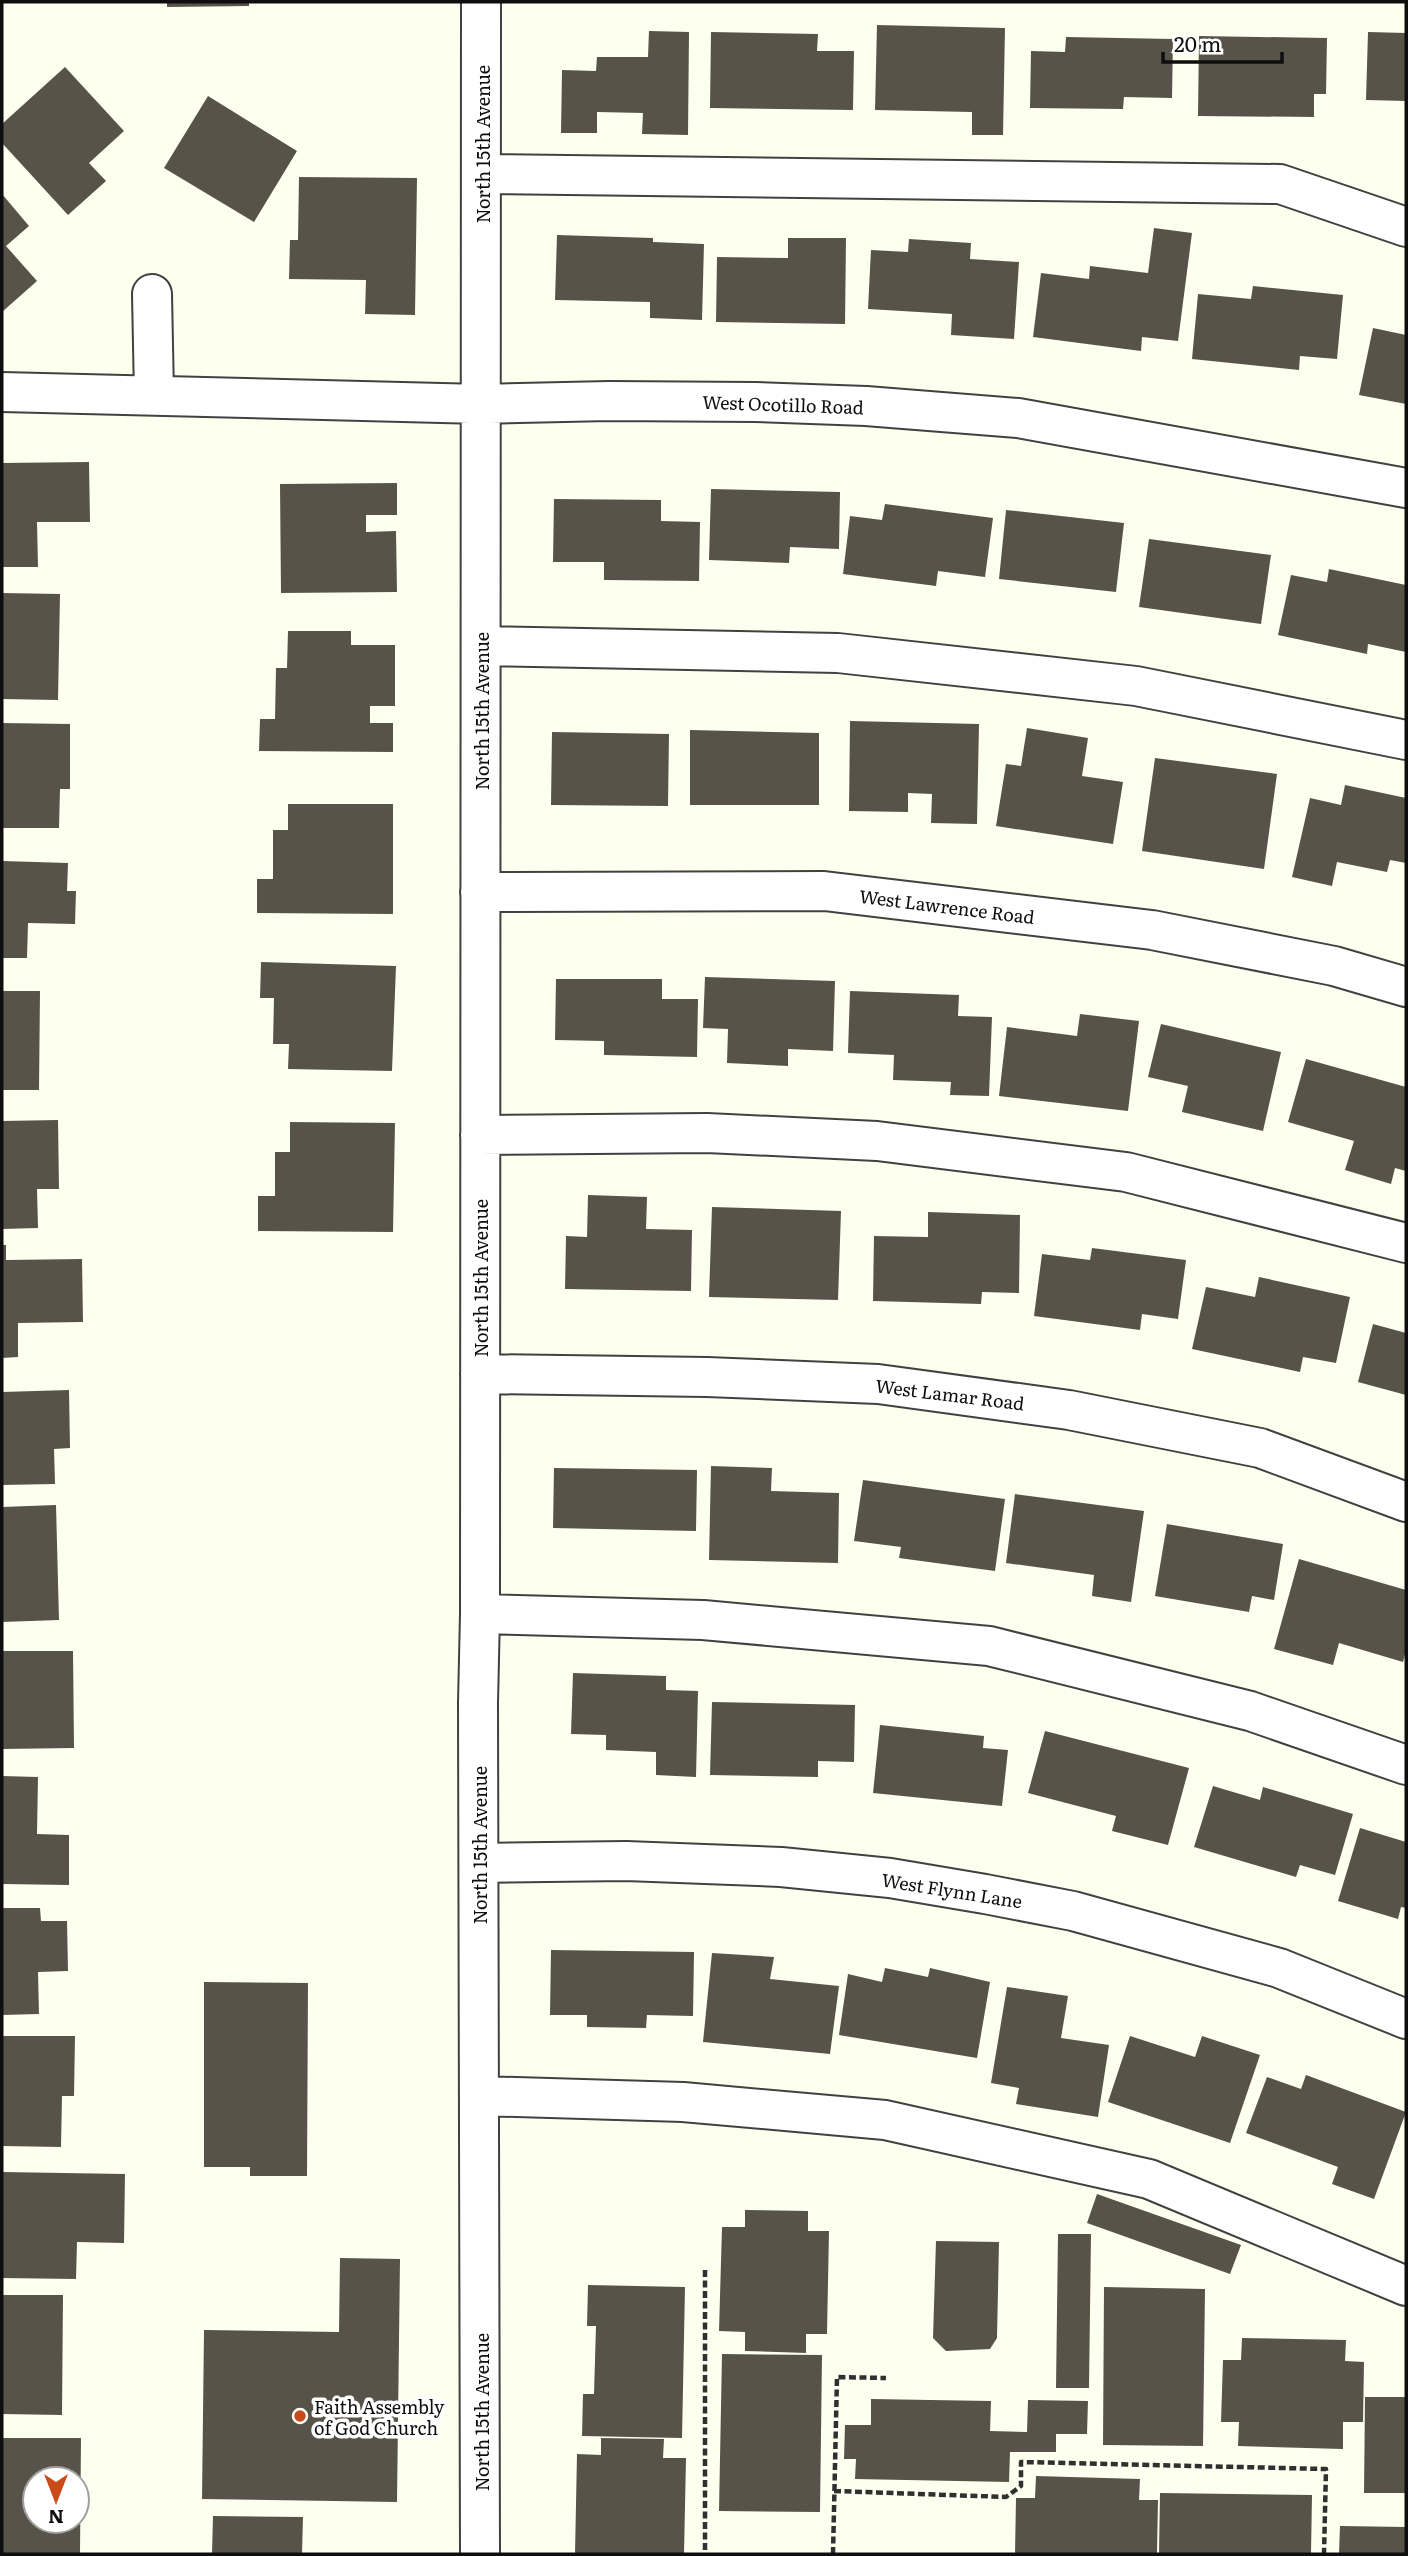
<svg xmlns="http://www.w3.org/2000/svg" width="1408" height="2556" font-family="Literata,serif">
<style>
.building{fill:#585349;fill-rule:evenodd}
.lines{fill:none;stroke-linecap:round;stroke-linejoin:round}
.minor-casing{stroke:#414141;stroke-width:42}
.path{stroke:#303030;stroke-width:4.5;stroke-dasharray:7 3.5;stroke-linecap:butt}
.minor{stroke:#fff;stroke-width:38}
.poi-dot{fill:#cb4a19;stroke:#fff;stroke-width:2.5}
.labels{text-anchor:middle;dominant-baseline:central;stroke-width:7;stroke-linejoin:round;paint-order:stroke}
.street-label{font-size:18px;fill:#0e0e0e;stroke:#fff}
.poi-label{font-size:18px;fill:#0e0e0e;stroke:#fff;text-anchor:start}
</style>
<rect width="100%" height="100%" fill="#fdffef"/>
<!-- building -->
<path class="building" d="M167 2H249V6L167 7Z
M877 25 1005 28 1003 135H972V112L875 110Z
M649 31 689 32 688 135 642 134 643 113 597 112V133H561L562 70 596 71 597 57H648Z
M711 32 818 34 817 51H854L853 110 710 108Z
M1368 32 1406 33V101L1366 100Z
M1199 36 1327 38 1326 94H1314V117L1198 116Z
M1066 37 1173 39 1172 98 1124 97 1123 109 1030 108 1031 51 1065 52Z
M65 67 124 131 89 163 106 181 68 215 2 143V124Z
M208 96 297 151 254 222 164 168Z
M299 177 417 178 415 315 365 314 366 280 289 279 290 240H298Z
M2 194 29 226 6 246 37 281 2 312Z
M1154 228 1192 233 1178 341 1142 337 1141 351 1033 337 1041 273 1089 279 1090 266 1148 273Z
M557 235 653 238V242L704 244 702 320 650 318V302L555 300Z
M788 238H846L845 324 716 322 717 257 788 258Z
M909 239 971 243 970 259 1019 262 1014 339 951 335 952 314 868 309 871 250 908 252Z
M1253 286 1343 295 1337 359 1300 356 1299 370 1192 359 1198 294 1251 299Z
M1373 328 1406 335V404L1359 395Z
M89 462 90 522H37L38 567H2V463Z
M397 483V515H366V532L396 531 397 592 281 593 280 484Z
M711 489 840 492 839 549 790 547 789 563 709 560Z
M554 499 661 500V521L700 522 699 581 604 580V562H553Z
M885 504 993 518 985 577 938 571 936 586 843 574 850 516 882 520Z
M1006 510 1124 523 1116 592 999 579Z
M1149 539 1271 555 1261 624 1139 607Z
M1329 569 1406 585V652L1368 644 1367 654 1278 635 1291 575 1327 582Z
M2 593 60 594 58 700 2 699Z
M288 631H351V645H395V706H370V723H393V752L259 751 260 719H275L276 668H287Z
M850 721 979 724 977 824 931 823 932 794 908 793V812L849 811Z
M2 723 70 724V789H60L59 828H2Z
M1027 728 1088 738 1082 776 1123 782 1113 844 996 826 1006 764 1021 766Z
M690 730 819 733V805H690Z
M552 732 669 734 668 806 551 805Z
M1155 758 1277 774 1264 869 1142 851Z
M1345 785 1406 798V863L1390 860 1387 872 1337 862 1332 886 1292 877 1310 798 1341 805Z
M288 804H393V914L257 913V879H273V830H288Z
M2 861 68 863 67 891H76L75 924 28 923 27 958H2Z
M261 962 396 966 392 1071 288 1069 289 1044H273L274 998H260Z
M705 977 835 981 833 1051 788 1049V1066L727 1063 728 1029 703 1028Z
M556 979H662V999H698L697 1057 604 1055V1041L555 1040Z
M2 991H40L39 1090H2Z
M850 991 959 995 958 1016 992 1017 989 1096 950 1095 951 1082 893 1080 894 1055 848 1053Z
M1080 1014 1139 1021 1128 1111 999 1096 1007 1027 1077 1036Z
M1161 1024 1281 1052 1263 1131 1182 1112 1188 1086 1148 1077Z
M1306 1059 1406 1087V1171L1395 1168 1391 1184 1345 1170 1354 1141 1288 1122Z
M58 1120 59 1189H37L38 1228 2 1229V1121Z
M290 1122 395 1123 393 1232 258 1231V1196H275V1152H290Z
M588 1195 647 1197 646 1229 692 1230 691 1291 565 1289 566 1236 587 1237Z
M712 1207 841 1211 838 1300 709 1297Z
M928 1212 1020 1215 1019 1293 982 1292 981 1304 873 1301 874 1236 928 1237Z
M2 1245H6V1260L82 1259 83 1322 18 1323V1357L2 1358Z
M1092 1248 1186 1260 1178 1319 1142 1314 1140 1330 1034 1316 1042 1254 1090 1260Z
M1259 1277 1350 1297 1336 1363 1303 1357 1300 1372 1192 1349 1206 1287 1255 1297Z
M1373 1324 1406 1333V1395L1358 1382Z
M69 1390 70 1448 54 1449 55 1484 2 1485V1392Z
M711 1466 772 1468 771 1491 839 1493 838 1563 709 1560Z
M554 1468 697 1470 696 1531 553 1528Z
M863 1480 1005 1499 995 1571 899 1558 901 1547 854 1541Z
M1015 1494 1144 1511 1131 1602 1092 1596 1094 1575 1006 1563Z
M56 1505 59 1620 2 1622V1507Z
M1167 1524 1283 1544 1274 1600 1252 1596 1249 1612 1155 1596Z
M1299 1559 1406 1590V1650L1403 1662 1339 1643 1333 1665 1274 1649Z
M2 1651H73L74 1748 2 1749Z
M573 1673 666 1676V1690L698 1691 696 1777 656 1775V1752L606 1750V1735L571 1734Z
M712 1702 855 1705 854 1762 818 1761V1777L710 1775Z
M880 1725 984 1736 983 1748 1008 1750 1002 1806 873 1793Z
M1045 1731 1189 1768 1168 1845 1112 1831 1116 1816 1028 1793Z
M2 1776 38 1777 37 1834 69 1835V1885L2 1884Z
M1213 1786 1260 1800 1263 1787 1353 1814 1335 1875 1300 1865 1296 1877 1194 1847Z
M1360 1828 1406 1842V1908L1401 1907 1398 1919 1338 1901Z
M2 1908H40L41 1921H67L68 1971 38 1972 39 2014 2 2015Z
M551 1950 694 1952 693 2016 647 2015 646 2028 587 2027V2015H550Z
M712 1953 774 1957 770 1979 839 1986 830 2054 703 2042Z
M885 1968 928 1977 930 1968 990 1982 977 2058 839 2035 848 1974 882 1982Z
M204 1982 308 1983 307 2176H250V2167H204Z
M1007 1987 1068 1996 1061 2038 1109 2045 1098 2117 1016 2104 1019 2088 991 2083Z
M2 2036H75L74 2096H62L61 2147 2 2146Z
M1130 2036 1195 2057 1202 2036 1260 2055 1230 2143 1108 2102Z
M1306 2075 1406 2112 1374 2199 1332 2184 1338 2167 1246 2133 1267 2077 1301 2089Z
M2 2172 125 2174 124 2243 77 2242 76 2279 2 2278Z
M1097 2194 1241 2245 1230 2274 1087 2223Z
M745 2210 808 2211V2231H829L827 2334H806V2353L745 2351V2332L719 2331 722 2227H745Z
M1058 2234H1091L1089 2388H1056Z
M936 2241 999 2242 997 2338 990 2349 946 2351 933 2338Z
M340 2258 400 2259 397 2502 202 2499 204 2330 339 2332Z
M588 2285 685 2287 682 2438 582 2436 583 2394H594L596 2326H587Z
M1104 2287 1205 2289 1203 2446 1103 2445Z
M2 2295H63L62 2415 2 2414Z
M1242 2338 1346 2340 1345 2361 1364 2362 1363 2422H1343V2449L1238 2446 1239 2422H1221L1223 2360H1241Z
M722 2354 822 2355 820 2512 719 2511Z
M1365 2397H1406L1405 2493H1364Z
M871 2399 991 2401 990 2431 1027 2432 1028 2400 1088 2401 1087 2434H1056V2452H1010L1009 2482 855 2479 856 2459H844L845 2425H871Z
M2 2438H81L80 2554H2ZM35 2479H77V2521H35Z
M601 2438 664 2439 663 2458H686L684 2554H575L577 2454 601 2455Z
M1036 2476 1140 2479 1139 2500H1158L1157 2554H1015L1016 2498H1035Z
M1160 2493 1312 2495 1311 2554H1159Z
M213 2516 303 2517 302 2554H212Z
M1340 2526 1406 2527V2554H1339Z"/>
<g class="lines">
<defs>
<path id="minor" d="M483 174 1280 184 1406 227
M152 294 154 395
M2 392 481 404 609 401 755 402 866 406 1018 418 1406 488
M481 646 838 653 1136 686 1406 740
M480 892 824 891 1152 930 1334 966 1406 987
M480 1135 707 1133 877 1141 1126 1172 1406 1243
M480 1374 707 1377 878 1384 1069 1410 1260 1448 1406 1502
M480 1614 703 1620 989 1646 1250 1711 1406 1765
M480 1863 626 1861 781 1867 890 1878 985 1894 1073 1911 1279 1968 1406 2019
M480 2096 683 2102 885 2120 1149 2179 1406 2286
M480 2554 478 1703 480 1614 481 2"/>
</defs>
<!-- minor casing -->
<use href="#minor" class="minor-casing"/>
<!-- path -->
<path class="path" d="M705 2270V2554
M834 2491 1006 2497 1021 2486V2462L1326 2469 1324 2554
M833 2554 837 2377 886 2378"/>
<!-- minor -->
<use href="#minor" class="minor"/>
</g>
<!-- markers -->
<circle class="poi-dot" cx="300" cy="2416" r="7"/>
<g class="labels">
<!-- street labels -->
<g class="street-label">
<text transform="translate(482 144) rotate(-90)">North 15th Avenue</text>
<text transform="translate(783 404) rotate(2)">West Ocotillo Road</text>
<text transform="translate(481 711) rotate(-90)">North 15th Avenue</text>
<text transform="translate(947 906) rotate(7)">West Lawrence Road</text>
<text transform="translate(480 1278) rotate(-90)">North 15th Avenue</text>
<text transform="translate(950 1394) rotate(7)">West Lamar Road</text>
<text transform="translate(479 1845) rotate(-90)">North 15th Avenue</text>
<text transform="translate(952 1890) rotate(9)">West Flynn Lane</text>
<text transform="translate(481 2412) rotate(-90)">North 15th Avenue</text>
</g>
<!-- poi labels -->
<g class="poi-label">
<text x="314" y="2406">Faith Assembly<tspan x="314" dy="21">of God Church</tspan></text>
</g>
</g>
<!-- border -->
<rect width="1408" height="2556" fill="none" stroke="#0e0e0e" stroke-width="7"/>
<!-- north arrow -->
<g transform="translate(56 2500) rotate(180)"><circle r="33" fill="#ffffff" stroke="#9f9f9f" stroke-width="2"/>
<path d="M0-5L12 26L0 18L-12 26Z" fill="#cb4a19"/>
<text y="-10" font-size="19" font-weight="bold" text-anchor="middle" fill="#0e0e0e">N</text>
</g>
<!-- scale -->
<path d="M1163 52v10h119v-10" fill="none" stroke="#0e0e0e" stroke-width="3.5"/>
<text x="1174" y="52" font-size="21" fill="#0e0e0e" stroke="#ffffff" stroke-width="5" paint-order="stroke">20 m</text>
</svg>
